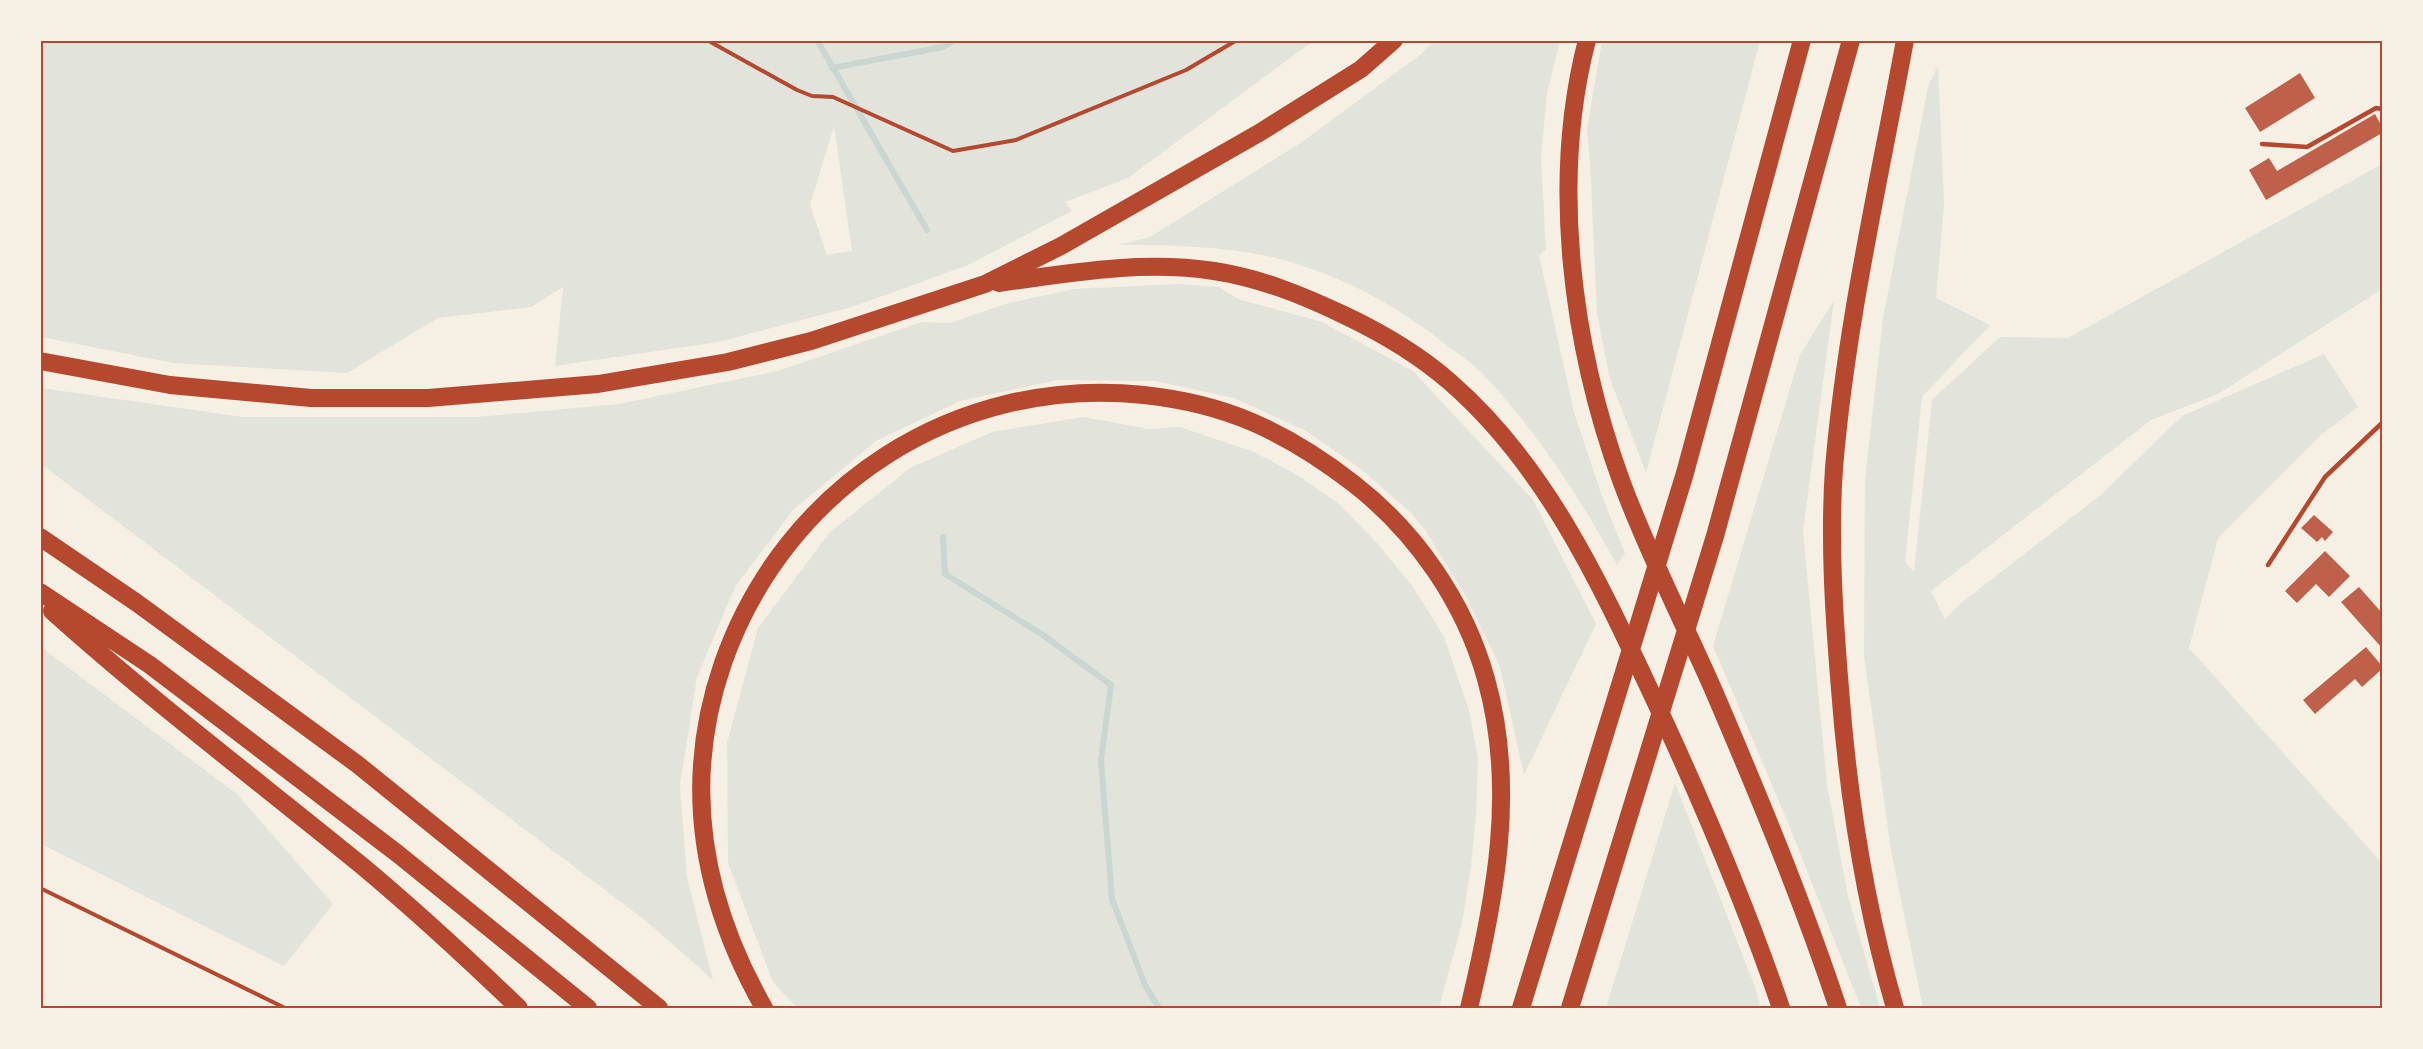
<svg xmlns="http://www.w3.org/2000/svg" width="2423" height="1049" font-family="'Source Sans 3',sans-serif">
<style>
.green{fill:#e2e4dc;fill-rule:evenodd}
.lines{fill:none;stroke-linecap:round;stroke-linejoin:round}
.stream{stroke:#c9d6d2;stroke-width:6}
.building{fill:#bf614a}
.path{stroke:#b5482f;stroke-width:4}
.service{stroke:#b5482f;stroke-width:4.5}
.motorway{stroke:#b5482f;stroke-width:18}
.neatline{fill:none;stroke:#b5482f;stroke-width:2}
</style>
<rect width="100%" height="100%" fill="#f6efe4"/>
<!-- green -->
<path class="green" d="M1435 40 1560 41 1547 93 1541 157 1546 250 1539 255 1574 412 1602 496 1625 553 1617 565C1579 496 1536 430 1481 372 1472 363 1460 355 1449 347 1398 306 1340 274 1276 258 1226 246 1169 245 1118 245L1150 237 1302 142 1420 55Z
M40 41H1313L1128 178 1065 202 1072 211 968 265 852 307 718 342 555 366 563 287 531 307 438 318 347 373 173 363 41 337ZM834 126 852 251 827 255 810 205Z
M1602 41H1760L1646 473 1609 376 1597 313 1590 163 1587 129Z
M1938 65 1944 204 1936 298 1990 325 1922 397 1905 562 1914 572 1932 400 2000 337 2068 338 2382 164V289L2218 394 2151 420 1931 591 1945 619 1961 603 2102 494 2182 416 2324 354 2358 407 2321 435 2218 538 2189 648 2382 863V1008H1923L1891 851 1864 656 1865 480 1883 318 1928 87Z
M1179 284 1219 287 1238 299 1322 322 1413 371 1533 500 1596 624 1524 775 1500 667 1468 600 1425 530 1411 513 1361 469 1306 431 1234 398 1155 381 1058 380 960 401 876 441 793 510 735 587 697 677 680 785 687 877 713 980 646 921 41 464V388L243 417H477L619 404 777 371 922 322 950 323 1009 303 1074 289Z
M1834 300 1803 531 1827 785 1848 896 1880 1008H1861L1789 825 1713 646 1800 355Z
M1084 417 1148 429 1180 427 1254 452 1299 476 1339 504 1377 543 1414 588 1444 637 1469 710 1478 759 1476 817 1471 867 1462 923 1439 1008H797L773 982 728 863 727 743 758 628 829 533 910 468 992 432Z
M41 647 237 794 333 904 284 966 41 844Z
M1675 783 1755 987 1761 1008H1606Z"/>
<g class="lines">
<!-- stream -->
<path class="stream" d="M817 40 927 230
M832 68 943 47 955 40
M943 537 945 574 1043 635 1111 685 1101 760 1112 899 1145 985 1159 1008"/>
</g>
<!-- building -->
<path class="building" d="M2300 73 2315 98 2260 132 2245 108Z
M2375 114 2382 127V133L2266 200 2249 170 2269 158 2277 171Z
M2314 515 2333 532 2325 541 2322 537 2317 542 2301 528Z
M2325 551 2350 576 2329 597 2316 584 2297 603 2285 591Z
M2359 587 2382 613V648L2341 602Z
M2366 647 2382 666V669L2362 687 2355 679 2315 714 2303 700Z"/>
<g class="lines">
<!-- path -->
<path class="path" d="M707 40 797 90 812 96 833 97 953 151 1016 140 1186 70 1237 40
M40 888 285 1008"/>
<!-- service -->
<path class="service" d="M2262 144 2307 147 2376 108 2382 109
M2268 565 2325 477 2382 423"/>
<!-- motorway -->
<path class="motorway" d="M1587 40C1550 182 1572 347 1622 483 1648 553 1683 621 1713 689 1758 794 1802 900 1838 1008
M999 283C1070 273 1142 260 1214 271 1260 278 1302 295 1344 315 1382 333 1418 354 1450 382 1548 467 1602 588 1656 703 1702 802 1746 905 1781 1008
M40 361 170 385 311 398H428L598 384 728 362 811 341 985 284 1061 246 1259 133 1361 69 1394 40
M40 537 137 603 357 764 659 1008
M40 592 150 665 398 854 588 1008
M52 611C151 700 258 781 361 865 415 910 468 959 519 1008
M764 1008C702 899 681 784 723 663 785 486 957 375 1144 395 1181 399 1217 407 1252 422 1289 438 1322 459 1354 484 1416 532 1465 603 1486 679 1517 789 1495 900 1469 1008
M1521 1008 1685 473 1802 40
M1570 1008 1715 536 1851 40
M1895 1008C1865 905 1848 796 1840 689 1834 616 1829 541 1834 468 1846 324 1879 182 1905 40"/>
</g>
<!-- border -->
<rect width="2423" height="1049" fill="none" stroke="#f6efe4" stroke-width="84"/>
<rect x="42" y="42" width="2339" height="965" class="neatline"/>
</svg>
